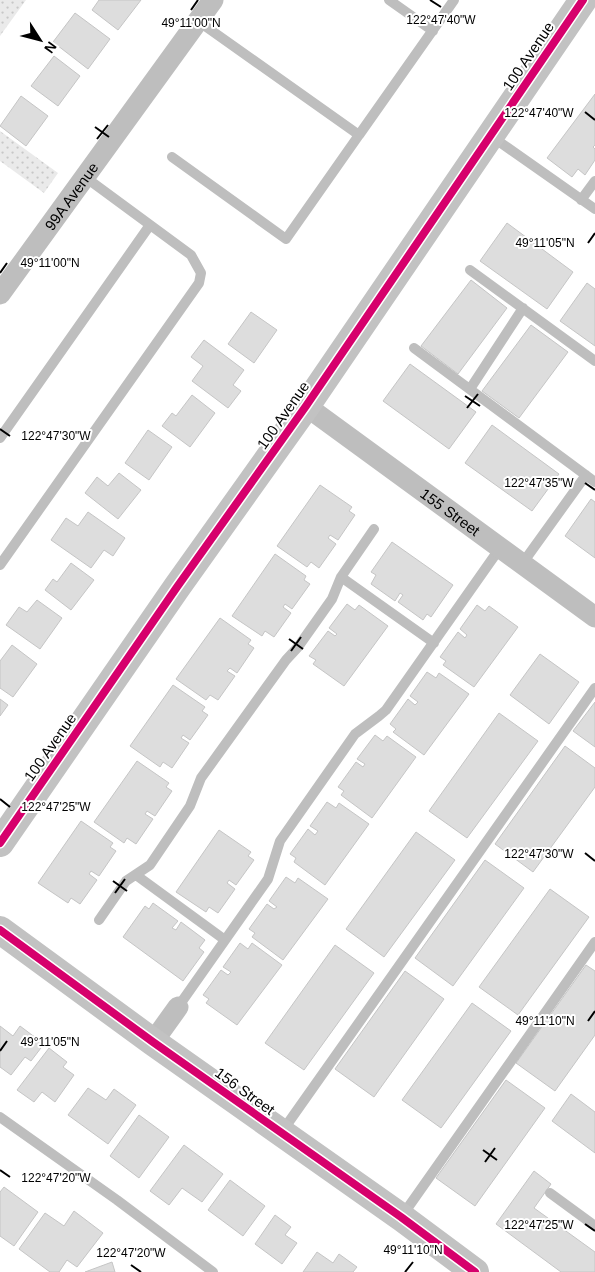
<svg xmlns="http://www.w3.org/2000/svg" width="595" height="1272" font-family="Arial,sans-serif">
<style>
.park{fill:url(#park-dots)}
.building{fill:#ddd;stroke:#c5c5c5}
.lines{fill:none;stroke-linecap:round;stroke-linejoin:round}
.lane{stroke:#bebebe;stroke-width:10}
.street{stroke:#bebebe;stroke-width:21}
.secondary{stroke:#c2c2c2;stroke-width:28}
.cycleway-casing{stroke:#fff;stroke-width:11}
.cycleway{stroke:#d6006c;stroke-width:8}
.ticks{fill:none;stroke:#000;stroke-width:2}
.labels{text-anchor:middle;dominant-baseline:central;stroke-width:4;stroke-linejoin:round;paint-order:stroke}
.street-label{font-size:15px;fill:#000;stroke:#fff}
.ticks-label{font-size:12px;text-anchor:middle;fill:#000;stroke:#fff;stroke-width:4;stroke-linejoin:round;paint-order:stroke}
</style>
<defs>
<pattern id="park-dots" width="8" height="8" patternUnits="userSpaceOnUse" patternTransform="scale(1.25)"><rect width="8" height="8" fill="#eaeaea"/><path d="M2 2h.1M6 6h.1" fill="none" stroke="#c7c7c7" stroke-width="1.8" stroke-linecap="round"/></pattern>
</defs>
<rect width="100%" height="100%" fill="#fff"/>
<!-- park -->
<path class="park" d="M0 0H26L0 36Z
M0 131 58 173 44 193 0 161Z"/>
<!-- building -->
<path class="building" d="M99 0H141L118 30 92 10Z
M75 13 110 39 88 69 53 42Z
M54 56 80 76 58 106 31 86Z
M595 94V145L593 147 595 149V160L585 175 578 169 572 177 547 158Z
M21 96 48 116 26 146 0 126Z
M507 223 573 272 547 309 480 261Z
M471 280 507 308 458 374 421 346Z
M587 283 595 289V346L560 321Z
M251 312 277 330 254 363 228 344Z
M531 325 568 352 519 418 482 391Z
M204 340 244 370 233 385 241 391 228 408 192 381 203 366 191 357Z
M410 364 476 412 449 449 383 401Z
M192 395 215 413 190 447 162 426 172 413 176 416Z
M492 425 559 474 532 511 465 463Z
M148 430 172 447 149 480 125 463Z
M119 473 141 490 118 519 85 493 97 477 108 486Z
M320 485 352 507 349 511 355 515 338 540 330 535 328 538 336 544 319 568 311 562 307 567 277 546Z
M591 499 595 502V558L565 536Z
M88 512 125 538 113 556 104 550 91 568 51 540 66 518 78 526Z
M392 542 453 585 431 617 427 614 423 620 398 602 403 595 400 593 395 601 371 584 376 575 371 572Z
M275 554 306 576 304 580 310 584 292 609 285 604 283 607 291 613 274 637 265 631 262 636 232 616Z
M71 563 94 580 71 610 45 590 53 579 57 582Z
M37 600 62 618 40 649 6 625 19 607 27 612Z
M347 604 355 610 359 605 388 626 344 686 313 664 316 660 309 656 328 631 335 636 337 634 329 628Z
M477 605 485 611 489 606 518 627 474 687 443 665 446 661 440 657 458 632 465 638 467 635 460 629Z
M220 618 251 640 248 644 254 648 237 673 230 668 227 671 235 676 218 700 210 695 206 700 176 679Z
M12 645 37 664 13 697 0 688V661Z
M540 654 579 682 549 724 510 695Z
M427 672 436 678 439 673 469 694 424 755 393 732 396 729 390 724 408 699 415 705 418 702 410 696Z
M173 685 205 707 202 711 208 715 190 740 183 735 181 738 189 743 172 768 163 762 160 767 130 746Z
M0 699 8 705 0 716Z
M595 702V747L573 731Z
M499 713 538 741 467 838 429 811Z
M375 735 383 741 387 736 416 757 372 818 341 795 344 791 338 787 356 762 363 767 365 764 357 759Z
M565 746 595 768V787L533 872 495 844Z
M137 761 169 783 166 787 172 791 155 816 147 811 145 814 153 819 136 844 127 838 124 843 94 822Z
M327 802 336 808 339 803 369 824 325 885 294 862 296 858 290 854 308 829 315 835 318 831 310 826Z
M81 821 113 843 110 847 116 851 99 876 91 871 89 874 97 880 80 904 71 898 68 903 38 883Z
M219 830 251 852 248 856 254 860 236 885 229 880 227 883 235 889 218 913 209 907 206 912 176 892Z
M416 832 455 860 384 957 346 929Z
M485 860 524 888 453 986 415 958Z
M286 877 295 883 298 878 328 899 283 960 252 937 255 933 249 929 267 904 274 909 277 907 269 901Z
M550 889 589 917 518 1015 479 987Z
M153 903 178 921 172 928 176 930 181 922 205 940 199 948 204 952 183 981 123 937 145 906 149 909Z
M240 943 248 949 252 943 282 965 237 1025 206 1003 209 999 203 995 221 970 228 975 231 972 223 967Z
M335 945 374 973 304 1070 265 1043Z
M586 965 595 971V1035L555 1091 516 1063Z
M405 971 444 999 374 1097 335 1069Z
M472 1003 511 1031 441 1128 402 1100Z
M0 1026 13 1036 20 1026 44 1044 31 1061 25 1057 11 1075 0 1067Z
M49 1048 67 1062 63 1067 74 1075 55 1102 42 1092 34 1102 17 1090Z
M506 1080 545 1108 475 1206 436 1178Z
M88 1088 106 1100 114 1089 136 1105 108 1144 68 1115Z
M571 1094 595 1112V1153L552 1121Z
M139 1115 169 1137 139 1178 110 1156Z
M184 1145 223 1174 202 1202 182 1188 169 1205 150 1191Z
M534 1171 551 1184 534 1208 595 1252V1272H561L496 1224Z
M230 1180 265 1206 243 1236 208 1210Z
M4 1187 38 1212 14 1246 0 1236V1192Z
M74 1211 103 1233 77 1267 67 1260 59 1272H50L19 1249 45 1213 64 1226Z
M275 1215 291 1227 285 1235 297 1243 282 1264 255 1244Z
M317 1252 333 1263 339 1254 357 1267 353 1272H303Z
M112 1262 115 1272H85Z"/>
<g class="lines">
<!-- lane -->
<path class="lane" d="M389 0 433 31
M198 21 359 135 454 0
M491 136 595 209
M172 157 286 239 359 135
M581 200 595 181
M470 270 595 361
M414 348 595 482
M470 389 523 308
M0 438 150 225
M522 564 586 475
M0 565 199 283 201 273 191 255 85 177
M341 577 434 643
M136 875 225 940
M99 920 126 881 150 865 190 806 201 778 286 660 298 647 332 599 341 577 374 529
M178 1007 268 879 280 841 355 734 379 716 386 710 500 548
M0 1117 117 1200 213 1272
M281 1133 595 688
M550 1193 595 1226
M402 1216 595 942"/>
<!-- street -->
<g class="street">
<path id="s1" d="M0 294 213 0"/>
<path id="s2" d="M306 406 595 617"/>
<path d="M153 1042 178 1007"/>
</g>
<!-- secondary -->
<path class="secondary" d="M0 843 177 587 306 406 583 0
M0 930 153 1042 401 1217 475 1272"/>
<defs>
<path id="cycleway" d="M0 843 177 587 306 406 583 0
M0 930 153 1042 401 1217 475 1272"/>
</defs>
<!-- cycleway casing -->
<use href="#cycleway" class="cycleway-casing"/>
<!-- cycleway -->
<use href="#cycleway" class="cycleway"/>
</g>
<!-- ticks -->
<path class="ticks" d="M430 0 441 7M191 10 198 0M585 112 595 120M95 127 109 137M97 139 108 125M588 243 595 233M0 273 7 263M465 396 480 406M467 408 478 394M0 429 10 436M585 483 595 490M289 639 303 649M291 651 301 637M0 799 10 807M585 853 595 861M113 881 127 891M115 893 125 879M588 1021 595 1011M0 1051 7 1041M483 1150 497 1160M485 1162 495 1148M0 1170 10 1177M585 1224 595 1231M131 1265 141 1272M405 1272 413 1262"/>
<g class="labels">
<!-- street labels -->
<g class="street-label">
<text transform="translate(528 56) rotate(-56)">100 Avenue</text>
<text stroke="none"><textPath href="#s1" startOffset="121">99A Avenue</textPath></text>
<text transform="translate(283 415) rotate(-55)">100 Avenue</text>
<text stroke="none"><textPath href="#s2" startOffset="179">155 Street</textPath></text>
<text transform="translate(50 747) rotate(-55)">100 Avenue</text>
<text transform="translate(245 1091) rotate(36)">156 Street</text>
</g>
</g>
<g class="ticks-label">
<text x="441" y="24">122°47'40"W</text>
<text x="191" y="27">49°11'00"N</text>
<text x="539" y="117">122°47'40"W</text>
<text x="545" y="247">49°11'05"N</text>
<text x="50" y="267">49°11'00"N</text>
<text x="56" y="440">122°47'30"W</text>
<text x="539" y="487">122°47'35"W</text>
<text x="56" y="811">122°47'25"W</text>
<text x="539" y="858">122°47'30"W</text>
<text x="545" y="1025">49°11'10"N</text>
<text x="50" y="1046">49°11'05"N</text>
<text x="56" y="1182">122°47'20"W</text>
<text x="539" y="1229">122°47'25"W</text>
<text x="413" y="1254">49°11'10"N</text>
<text x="131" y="1257">122°47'20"W</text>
</g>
<!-- north arrow -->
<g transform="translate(40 40) rotate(126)" stroke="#ffffff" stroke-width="4" paint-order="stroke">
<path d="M0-4L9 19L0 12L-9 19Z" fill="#000000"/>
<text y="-8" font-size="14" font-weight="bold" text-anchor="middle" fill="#000000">N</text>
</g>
</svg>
